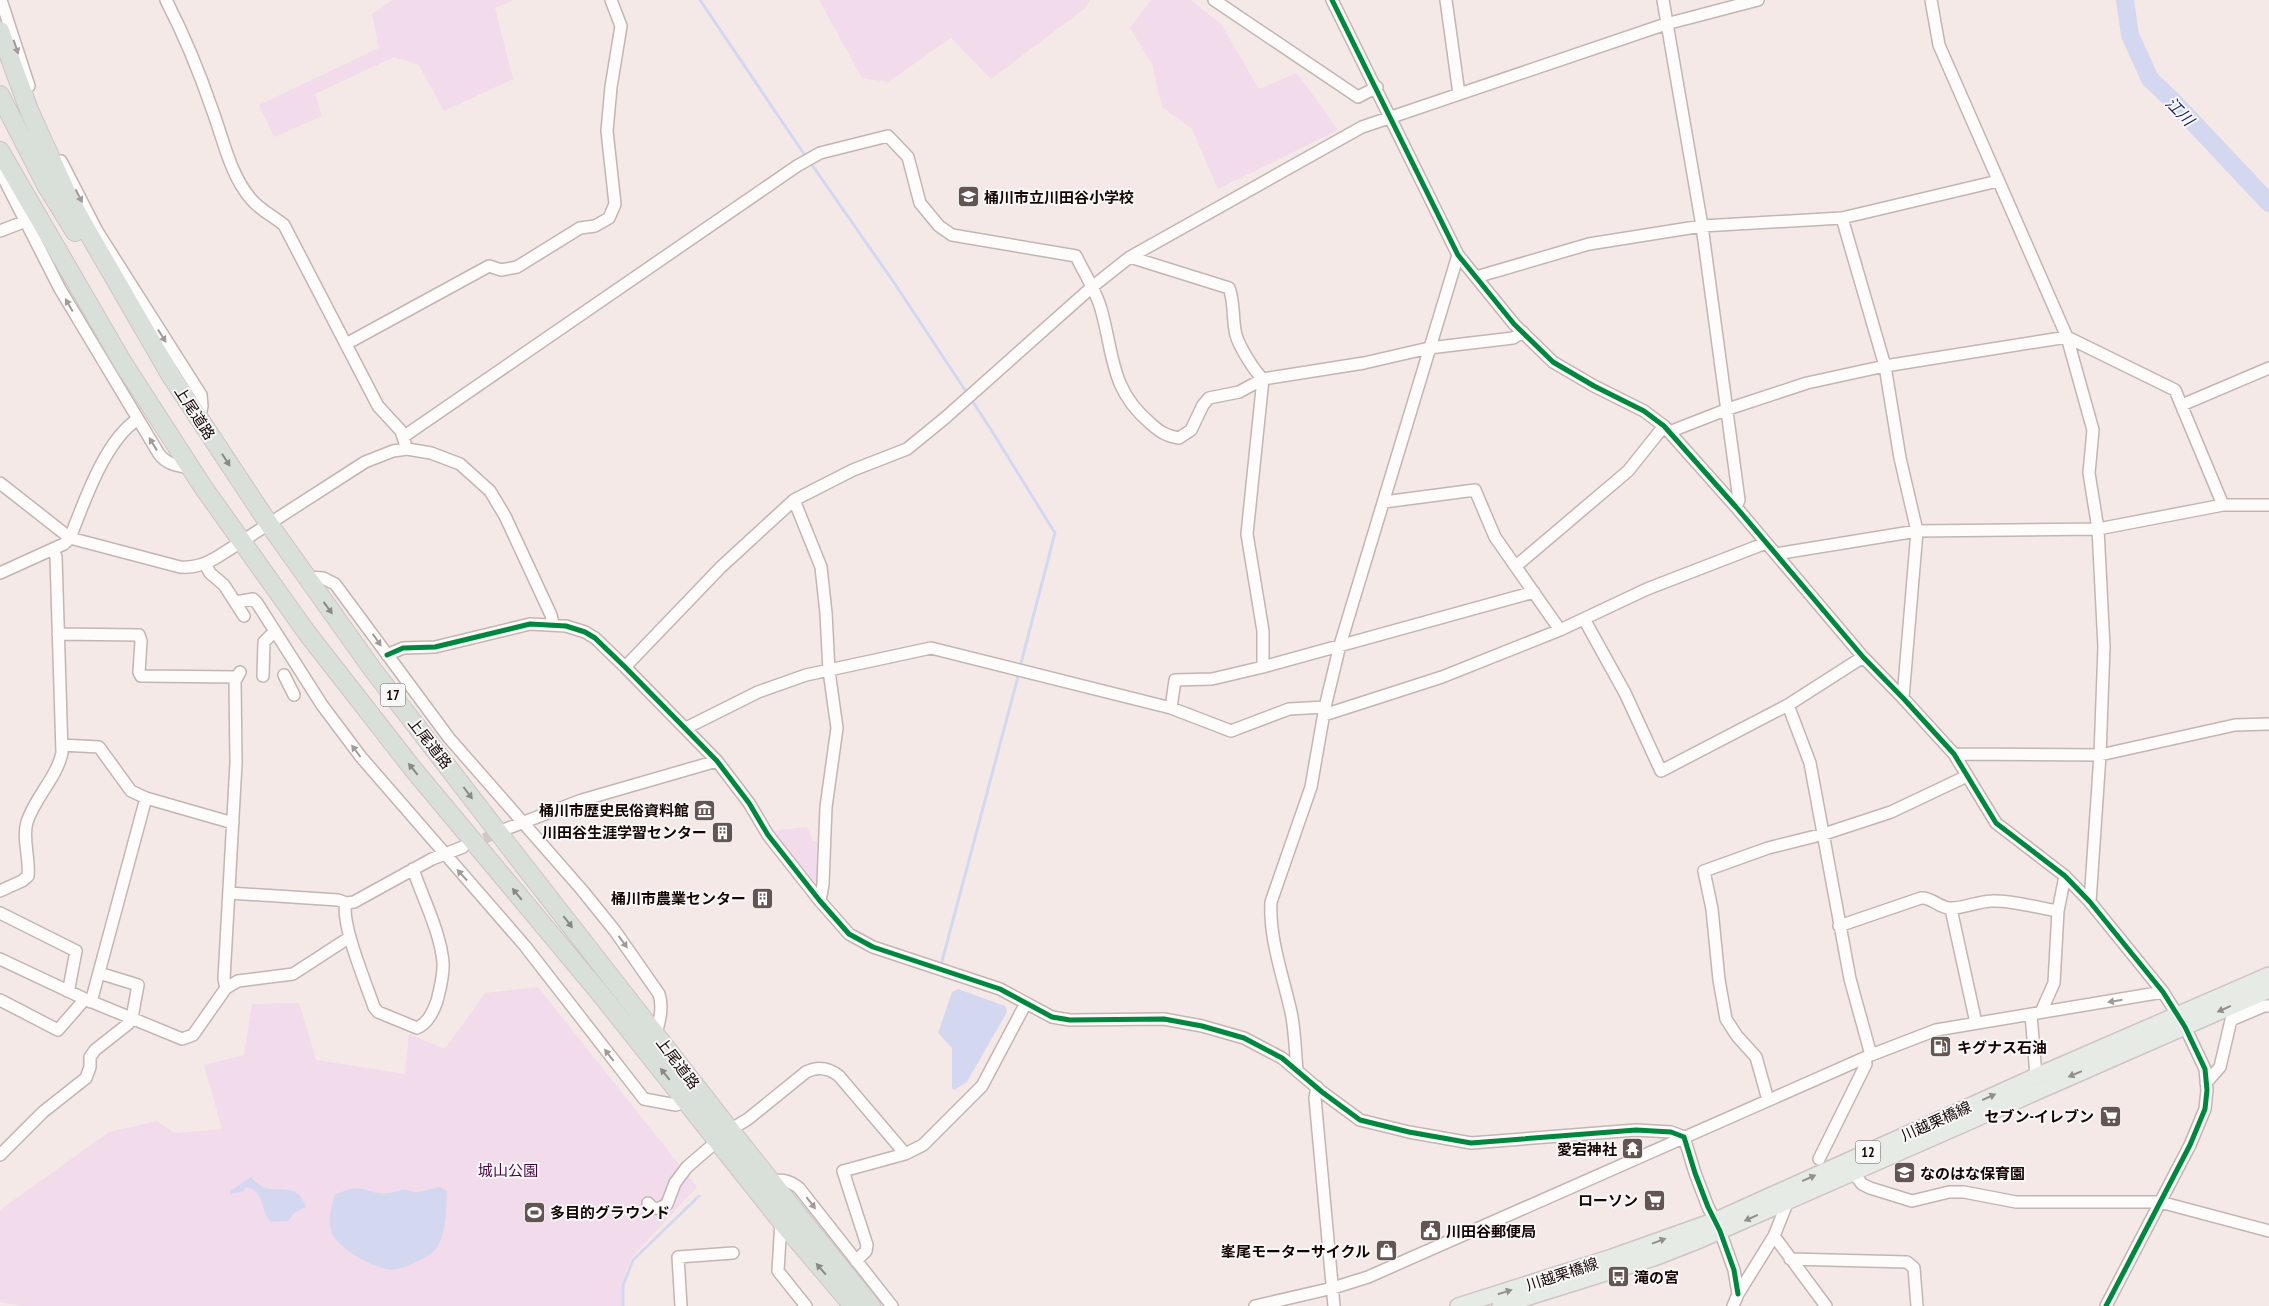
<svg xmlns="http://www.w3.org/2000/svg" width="2269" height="1306" font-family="'PT Sans Narrow','Noto Sans JP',sans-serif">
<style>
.green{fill:#f2dbea}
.water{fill:#d3d8f0}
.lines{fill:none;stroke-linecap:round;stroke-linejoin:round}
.stream{stroke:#d3d8f0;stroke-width:3}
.river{stroke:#d3d8f0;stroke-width:18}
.minor-tunnel{stroke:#d3c7c5;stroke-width:11;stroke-dasharray:11 5.5;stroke-linecap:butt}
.minor-casing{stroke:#c3b5b2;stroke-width:14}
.major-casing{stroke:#ccc5c4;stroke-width:18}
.highway-casing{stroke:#ccc5c4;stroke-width:20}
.minor{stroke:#fdfcfb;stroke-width:11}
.major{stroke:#e7ebe6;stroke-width:15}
.highway{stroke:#d8e0d9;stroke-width:18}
.cycleway-casing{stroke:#f8f8f8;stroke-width:8}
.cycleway{stroke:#00873e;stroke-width:5}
.oneway{fill:#a19a98}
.oneway2{fill:#8a8984}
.oneway3{fill:#938f8c}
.labels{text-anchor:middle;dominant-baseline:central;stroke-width:4;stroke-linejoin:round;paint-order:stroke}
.shield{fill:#f8f8f8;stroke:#5a4f4d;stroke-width:1}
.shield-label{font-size:14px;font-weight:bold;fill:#160604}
.poi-label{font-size:15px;font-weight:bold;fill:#160604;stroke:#f8f8f8;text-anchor:end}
.street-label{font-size:15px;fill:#160604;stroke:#f8f8f8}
.park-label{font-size:15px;fill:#460843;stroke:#f8f8f8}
.water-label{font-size:16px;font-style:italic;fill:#182163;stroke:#f8f8f8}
</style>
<rect width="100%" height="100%" fill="#f4e9e7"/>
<!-- green -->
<path class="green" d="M393 0H514L495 8 513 79 444 111 419 65 394 57 315 94 322 116 274 137 259 105 379 48 372 14Z
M819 0H1090L1084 9 991 79 951 38 888 82 862 78Z
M1151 0H1191L1221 24 1259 89 1297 73 1338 130 1218 189 1192 129 1162 107 1152 64 1130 28Z
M807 827 813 841H817L818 882 815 883 772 831Z
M538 987 697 1187 631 1258 621 1285V1306H24L0 1302V1210L109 1132 157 1121 174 1133 222 1129 204 1065 244 1055 252 1004 299 1003 316 1060 405 1074 409 1034 445 1049 485 993Z"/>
<!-- water -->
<path class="water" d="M958 989 1005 1006 1007 1012 967 1082 954 1090 952 1088V1048L938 1033 952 992Z
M251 1177C254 1180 259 1185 263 1187 280 1194 297 1181 306 1207L294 1213 288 1221 271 1222C260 1212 265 1188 245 1187L244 1191 231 1194 230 1191Z
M440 1187 447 1191C446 1209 447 1231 437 1247 433 1254 426 1257 418 1261 409 1265 397 1272 386 1269 370 1266 338 1248 332 1233 327 1221 331 1207 335 1195 366 1180 364 1196 391 1193 396 1192 401 1189 406 1190 409 1190 413 1192 417 1192 425 1192 432 1188 440 1187Z"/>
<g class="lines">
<!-- stream -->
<path class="stream" d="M700 0 806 157
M810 162 895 284 990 428 1055 533 1020 667
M941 965 1019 673
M623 1306V1285L633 1260 699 1196"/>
<!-- river -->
<path class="river" d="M2125 0 2130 35 2150 79 2174 102 2269 203"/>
<!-- minor-tunnel -->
<path class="minor-tunnel" d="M469 845 502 831"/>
<defs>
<path id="minor" d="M1 0 29 86
M166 0C184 35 199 71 212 109 223 138 230 175 251 199 260 210 273 216 284 225L378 406 401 431 405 443
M1214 0 1358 97 1377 87
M1332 0 1458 255 1514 324 1553 362 1594 386 1644 411 1664 426 1736 507 1863 657 1903 698 1954 754 1996 823 2065 876 2090 902 2163 992 2185 1027 2205 1069 2207 1090 2205 1109 2190 1145 2106 1306
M1446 0 1459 94
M1663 0 1702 226 1739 500 1736 507
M1931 0 1939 45 2067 337 2093 430 2089 473 2098 529 2104 647 2100 755 2090 902
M61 161 97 231 201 395 202 406 199 420
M0 171 60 289 159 454C167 465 179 466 191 468
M1842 218 1885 366 1900 458 1917 531 1903 698
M0 231 26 221
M1130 257 1229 288C1235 303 1232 320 1236 335 1239 346 1254 371 1263 379L1247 534 1263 631V667
M1476 277 1589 244 1702 226 1842 218 1998 181
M346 344 489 266 501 270 517 267 580 228 595 226 609 218 615 204 607 131 611 87 621 26 611 0
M2182 405 2269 368
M1669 432 1728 409 1807 383 1885 366 2067 337 2175 390 2223 505
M403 437 797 166 820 153 888 136 908 157 920 203 939 226 952 235 1076 256C1084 273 1096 291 1101 309 1114 355 1110 389 1150 423 1160 432 1166 436 1179 438L1191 430 1203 405 1209 398 1239 392 1263 379 1364 363 1429 348 1513 338 1523 332
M0 483 70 538 180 567C195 568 206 564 219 556L365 462 393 451 407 449 431 453 460 464 490 491 505 516 551 615 553 624
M794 500 821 567 826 613 829 671 837 728 826 807 823 884 820 901
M1384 502 1475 490 1495 537 1560 630
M1776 554 1917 531 2098 529 2223 505H2269
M205 564 210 573 224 585 244 616
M1516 566 1628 471 1664 426
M0 573 64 544 70 538C84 502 105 440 138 419
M306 577 323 578 335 584 449 738 582 890 615 931 659 994C663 1006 660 1021 656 1033
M236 602 253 599 257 603 322 705 361 757 525 946 644 1099 676 1105 687 1101
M1584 619 1625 693 1661 771 1788 705 1863 657
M58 634 139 635 141 641 139 672 141 676 236 677
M387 655 403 648 435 647 530 624 566 626 585 632 595 638 625 667 717 761 749 803 768 835 820 901 849 934 873 947 1000 989 1052 1017 1070 1020 1164 1019 1202 1026 1244 1038 1282 1058 1322 1092 1360 1120 1409 1132 1471 1143 1636 1130 1671 1132 1684 1137 1695 1173 1708 1207 1720 1231 1734 1270 1738 1294
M625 667 721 567 794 500 853 470 907 449 945 418 1092 287 1130 257 1362 127 1666 24 1758 0
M284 675 294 695
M263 676 264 642 274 632
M1788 705 1810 763 1850 979 1871 1055
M1171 708 1175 680 1212 679 1263 667 1534 592
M1324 715 1442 677 1560 630 1647 589 1766 543
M686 728 758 692 806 675 931 648 1171 708 1231 731 1289 709 1325 707
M62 745 99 747 131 791 146 798 233 823
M1954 754 2100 755 2235 725 2269 724
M506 829 582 800 717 761
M0 891 22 881 28 876C30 858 22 838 27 822 35 797 56 779 62 753L56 557 53 549
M229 893 338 900 346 903 354 902 432 859 463 847
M346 903C340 922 367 986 374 1007L378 1012 417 1028C428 1023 433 1012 437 1001 440 989 444 975 443 962 440 931 423 899 413 869
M1951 909 1976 1023
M0 913 76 951 69 988 67 991
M1839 926 1921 898C1932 897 1939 908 1950 908 1961 909 1979 901 1992 901 2013 900 2037 908 2058 911L2065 876
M0 959 85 999 182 1039 193 1035 226 988 238 981 293 974 350 937
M226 988 224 979 236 763 235 681 240 672
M0 1000 58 1030 85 999
M91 1002 146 798
M2041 1012 2054 983 2058 911
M2031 1014 2036 1076
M1297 1069C1295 1050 1295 1030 1291 1012 1283 976 1269 939 1271 902L1311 787 1325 707 1340 645 1458 255
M2206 1083 2220 1067 2231 1020 2264 1006H2269
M1317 1087 1315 1098 1334 1306
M1768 1100 1756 1057 1737 1036 1726 1019 1719 980 1712 909 1704 871 1768 848 1824 834 1891 812 1967 776
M0 1155 43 1112 86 1078 90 1067V1057L95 1050 128 1024 132 1018 138 985 99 973
M1819 1159 1866 1064 1865 1058
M1853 1172 1862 1184 1870 1188 1912 1201 1949 1192H1964L2016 1202H2160L2269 1231
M772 1181C783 1179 790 1181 799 1188L892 1306
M648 1203C654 1211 660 1209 667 1204L675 1183 687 1167 730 1130 748 1119 806 1072C818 1066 829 1068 839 1076L902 1150
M781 1221 778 1271 806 1306
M1774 1236 1826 1306
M1790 1259 1907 1262 1914 1268 1917 1306
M856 1261 866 1251 867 1245 843 1171 905 1154 923 1145 982 1086 1026 1003
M681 1306 678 1257 733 1253
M1255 1306 1333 1288 1368 1277 1871 1055 1936 1030 2163 992
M1733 1306 1738 1294 1774 1236 1788 1201"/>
<path id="major" d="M1458 1306 1612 1257 1716 1220 2036 1076 2269 975
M1500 1306 1654 1258 1700 1240 2269 990"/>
<path id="highway" d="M0 31 29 110 66 192 82 222 171 376 269 524 373 670 511 849 730 1130 871 1306
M0 95 46 185 75 232
M0 151 123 363 203 487 307 633 413 769 599 992 781 1221 853 1306"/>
</defs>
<!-- minor casing -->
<use href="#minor" class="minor-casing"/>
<!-- major casing -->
<use href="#major" class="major-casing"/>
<!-- highway casing -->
<use href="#highway" class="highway-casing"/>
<!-- minor -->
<use href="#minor" class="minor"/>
<!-- major -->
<use href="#major" class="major"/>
<!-- highway -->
<use href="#highway" class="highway"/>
<defs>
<path id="cycleway" d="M1332 0 1458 255 1514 324 1553 362 1594 386 1644 411 1664 426 1736 507 1863 657 1903 698 1954 754 1996 823 2065 876 2090 902 2163 992 2185 1027 2205 1069 2207 1090 2205 1109 2190 1145 2106 1306
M387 655 403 648 435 647 530 624 566 626 585 632 595 638 625 667 717 761 749 803 768 835 820 901 849 934 873 947 1000 989 1052 1017 1070 1020 1164 1019 1202 1026 1244 1038 1282 1058 1322 1092 1360 1120 1409 1132 1471 1143 1636 1130 1671 1132 1684 1137 1695 1173 1708 1207 1720 1231 1734 1270 1738 1294"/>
</defs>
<!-- cycleway casing -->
<use href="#cycleway" class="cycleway-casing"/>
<!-- cycleway -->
<use href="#cycleway" class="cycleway"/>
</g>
<!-- one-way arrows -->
<defs><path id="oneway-solid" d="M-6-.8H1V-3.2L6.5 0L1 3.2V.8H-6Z" transform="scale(1.25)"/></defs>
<g class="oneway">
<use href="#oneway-solid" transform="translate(16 47) rotate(71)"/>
<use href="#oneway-solid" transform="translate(79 196) rotate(63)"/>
<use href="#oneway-solid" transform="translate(69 305) rotate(-120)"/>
<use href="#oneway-solid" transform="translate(162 336) rotate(58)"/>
<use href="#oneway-solid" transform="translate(153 444) rotate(-122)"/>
<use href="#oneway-solid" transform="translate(377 640) rotate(55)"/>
<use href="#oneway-solid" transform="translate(356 751) rotate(-127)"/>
<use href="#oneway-solid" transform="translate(462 875) rotate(-133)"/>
<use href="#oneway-solid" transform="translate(623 942) rotate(54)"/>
<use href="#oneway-solid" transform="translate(2115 1001) rotate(171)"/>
<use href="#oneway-solid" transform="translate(609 1055) rotate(-128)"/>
<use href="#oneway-solid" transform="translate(811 1203) rotate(52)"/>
</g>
<g class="oneway2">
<use href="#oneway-solid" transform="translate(226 460) rotate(57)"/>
<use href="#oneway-solid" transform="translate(328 608) rotate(54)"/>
<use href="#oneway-solid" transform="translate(413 769) rotate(-129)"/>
<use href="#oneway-solid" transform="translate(468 793) rotate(53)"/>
<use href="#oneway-solid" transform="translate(517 894) rotate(-130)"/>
<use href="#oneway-solid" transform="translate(568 922) rotate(52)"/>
<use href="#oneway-solid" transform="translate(665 1074) rotate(-129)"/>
<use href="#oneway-solid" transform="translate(821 1269) rotate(-131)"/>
</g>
<g class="oneway3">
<use href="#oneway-solid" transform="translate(2224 1009) rotate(156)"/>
<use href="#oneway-solid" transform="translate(2075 1074) rotate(157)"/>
<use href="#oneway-solid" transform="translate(1989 1097) rotate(-24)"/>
<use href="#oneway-solid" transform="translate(1809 1178) rotate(-24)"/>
<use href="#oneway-solid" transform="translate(1751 1218) rotate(156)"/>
<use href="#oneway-solid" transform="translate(1659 1241) rotate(-20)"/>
<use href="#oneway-solid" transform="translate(1505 1292) rotate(-17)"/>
</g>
<!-- icons -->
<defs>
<symbol id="school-square" viewBox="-11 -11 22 22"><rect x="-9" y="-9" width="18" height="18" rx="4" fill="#645553" stroke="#f8f8f8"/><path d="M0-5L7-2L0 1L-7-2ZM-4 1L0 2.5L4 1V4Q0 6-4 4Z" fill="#fff"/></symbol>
<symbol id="museum-square" viewBox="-11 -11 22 22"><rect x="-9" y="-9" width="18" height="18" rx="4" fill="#645553" stroke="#f8f8f8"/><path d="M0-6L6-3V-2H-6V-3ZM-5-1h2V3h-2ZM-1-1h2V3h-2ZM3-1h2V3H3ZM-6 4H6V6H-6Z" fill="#fff"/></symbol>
<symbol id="building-square" viewBox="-11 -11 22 22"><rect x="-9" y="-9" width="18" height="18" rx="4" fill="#645553" stroke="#f8f8f8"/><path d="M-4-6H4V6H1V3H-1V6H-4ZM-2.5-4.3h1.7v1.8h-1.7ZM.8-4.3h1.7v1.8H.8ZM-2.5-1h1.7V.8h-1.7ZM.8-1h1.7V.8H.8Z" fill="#fff"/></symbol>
<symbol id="fuel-square" viewBox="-11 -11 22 22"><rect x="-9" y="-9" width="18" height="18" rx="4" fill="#645553" stroke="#f8f8f8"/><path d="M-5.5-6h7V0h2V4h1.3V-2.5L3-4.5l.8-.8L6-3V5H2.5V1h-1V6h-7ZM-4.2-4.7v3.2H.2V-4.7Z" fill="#fff"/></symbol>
<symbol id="supermarket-square" viewBox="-11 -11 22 22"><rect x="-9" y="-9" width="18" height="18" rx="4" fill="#645553" stroke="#f8f8f8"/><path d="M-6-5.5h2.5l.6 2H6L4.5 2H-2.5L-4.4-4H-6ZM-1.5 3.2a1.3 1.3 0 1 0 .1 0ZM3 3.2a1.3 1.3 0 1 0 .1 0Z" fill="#fff"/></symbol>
<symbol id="temple-square" viewBox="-11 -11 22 22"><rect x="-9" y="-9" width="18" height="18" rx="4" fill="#645553" stroke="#f8f8f8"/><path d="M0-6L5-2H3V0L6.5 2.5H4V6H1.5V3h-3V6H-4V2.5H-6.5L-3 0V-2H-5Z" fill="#fff"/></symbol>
<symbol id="stadium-square" viewBox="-11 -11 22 22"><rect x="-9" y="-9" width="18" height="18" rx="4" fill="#645553" stroke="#f8f8f8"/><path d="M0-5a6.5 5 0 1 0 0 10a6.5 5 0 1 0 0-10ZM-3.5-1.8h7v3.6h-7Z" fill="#fff"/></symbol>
<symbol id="civic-square" viewBox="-11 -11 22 22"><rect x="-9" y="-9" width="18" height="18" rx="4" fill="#645553" stroke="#f8f8f8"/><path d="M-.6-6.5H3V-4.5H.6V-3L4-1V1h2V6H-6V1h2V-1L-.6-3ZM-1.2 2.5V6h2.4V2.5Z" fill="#fff"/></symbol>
<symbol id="shop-square" viewBox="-11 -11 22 22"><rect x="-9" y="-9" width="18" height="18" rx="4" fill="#645553" stroke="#f8f8f8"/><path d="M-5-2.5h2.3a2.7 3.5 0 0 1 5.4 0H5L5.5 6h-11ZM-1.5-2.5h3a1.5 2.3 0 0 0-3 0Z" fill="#fff"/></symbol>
<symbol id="bus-square" viewBox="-11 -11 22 22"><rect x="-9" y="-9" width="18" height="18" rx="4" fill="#645553" stroke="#f8f8f8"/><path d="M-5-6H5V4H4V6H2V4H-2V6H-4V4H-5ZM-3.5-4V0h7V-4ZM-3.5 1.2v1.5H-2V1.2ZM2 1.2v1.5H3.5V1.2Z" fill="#fff"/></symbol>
</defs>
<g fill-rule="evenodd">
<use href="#school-square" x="956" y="184" width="25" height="25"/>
<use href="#museum-square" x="692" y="798" width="25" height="25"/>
<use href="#building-square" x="710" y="820" width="25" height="25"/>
<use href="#building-square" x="750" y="886" width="25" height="25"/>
<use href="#fuel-square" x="1928" y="1034" width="25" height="25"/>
<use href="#supermarket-square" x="2098" y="1104" width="25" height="25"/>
<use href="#temple-square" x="1620" y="1136" width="25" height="25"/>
<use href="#school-square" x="1892" y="1160" width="25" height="25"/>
<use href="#supermarket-square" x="1642" y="1188" width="25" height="25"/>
<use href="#stadium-square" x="522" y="1200" width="25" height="25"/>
<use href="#civic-square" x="1418" y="1218" width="25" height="25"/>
<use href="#shop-square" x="1374" y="1238" width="25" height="25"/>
<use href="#bus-square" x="1606" y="1264" width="25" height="25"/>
</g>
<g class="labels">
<!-- shield labels -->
<g class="shield">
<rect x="380.5" y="683.5" width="25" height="23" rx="4"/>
<rect x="1855.5" y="1140.5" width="25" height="23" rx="4"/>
</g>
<g class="shield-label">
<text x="393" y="695">17</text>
<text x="1868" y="1152">12</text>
</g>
<!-- poi labels -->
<g class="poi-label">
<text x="984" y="197" text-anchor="start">桶川市立川田谷小学校</text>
<text x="689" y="810">桶川市歴史民俗資料館</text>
<text x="707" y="832">川田谷生涯学習センター</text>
<text x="746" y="898">桶川市農業センター</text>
<text x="1957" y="1047" text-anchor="start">キグナス石油</text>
<text x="2094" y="1116">セブン-イレブン</text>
<text x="1617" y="1149">愛宕神社</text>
<text x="1920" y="1173" text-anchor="start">なのはな保育園</text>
<text x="1638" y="1200">ローソン</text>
<text x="550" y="1212" text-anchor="start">多目的グラウンド</text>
<text x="1446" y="1231" text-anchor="start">川田谷郵便局</text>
<text x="1370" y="1251">峯尾モーターサイクル</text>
<text x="1634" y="1277" text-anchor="start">滝の宮</text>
</g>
<!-- street labels -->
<g class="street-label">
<text transform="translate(195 413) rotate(57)">上尾道路</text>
<text transform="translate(430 743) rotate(52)">上尾道路</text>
<text transform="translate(678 1063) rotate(53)">上尾道路</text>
<text transform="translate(1936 1121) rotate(-24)">川越栗橋線</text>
<text transform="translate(1562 1274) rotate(-18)">川越栗橋線</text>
</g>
<!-- park labels -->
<g class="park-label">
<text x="508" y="1170">城山公園</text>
</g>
<!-- water labels -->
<g class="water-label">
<text transform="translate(2180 111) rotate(46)">江川</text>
</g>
</g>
</svg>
